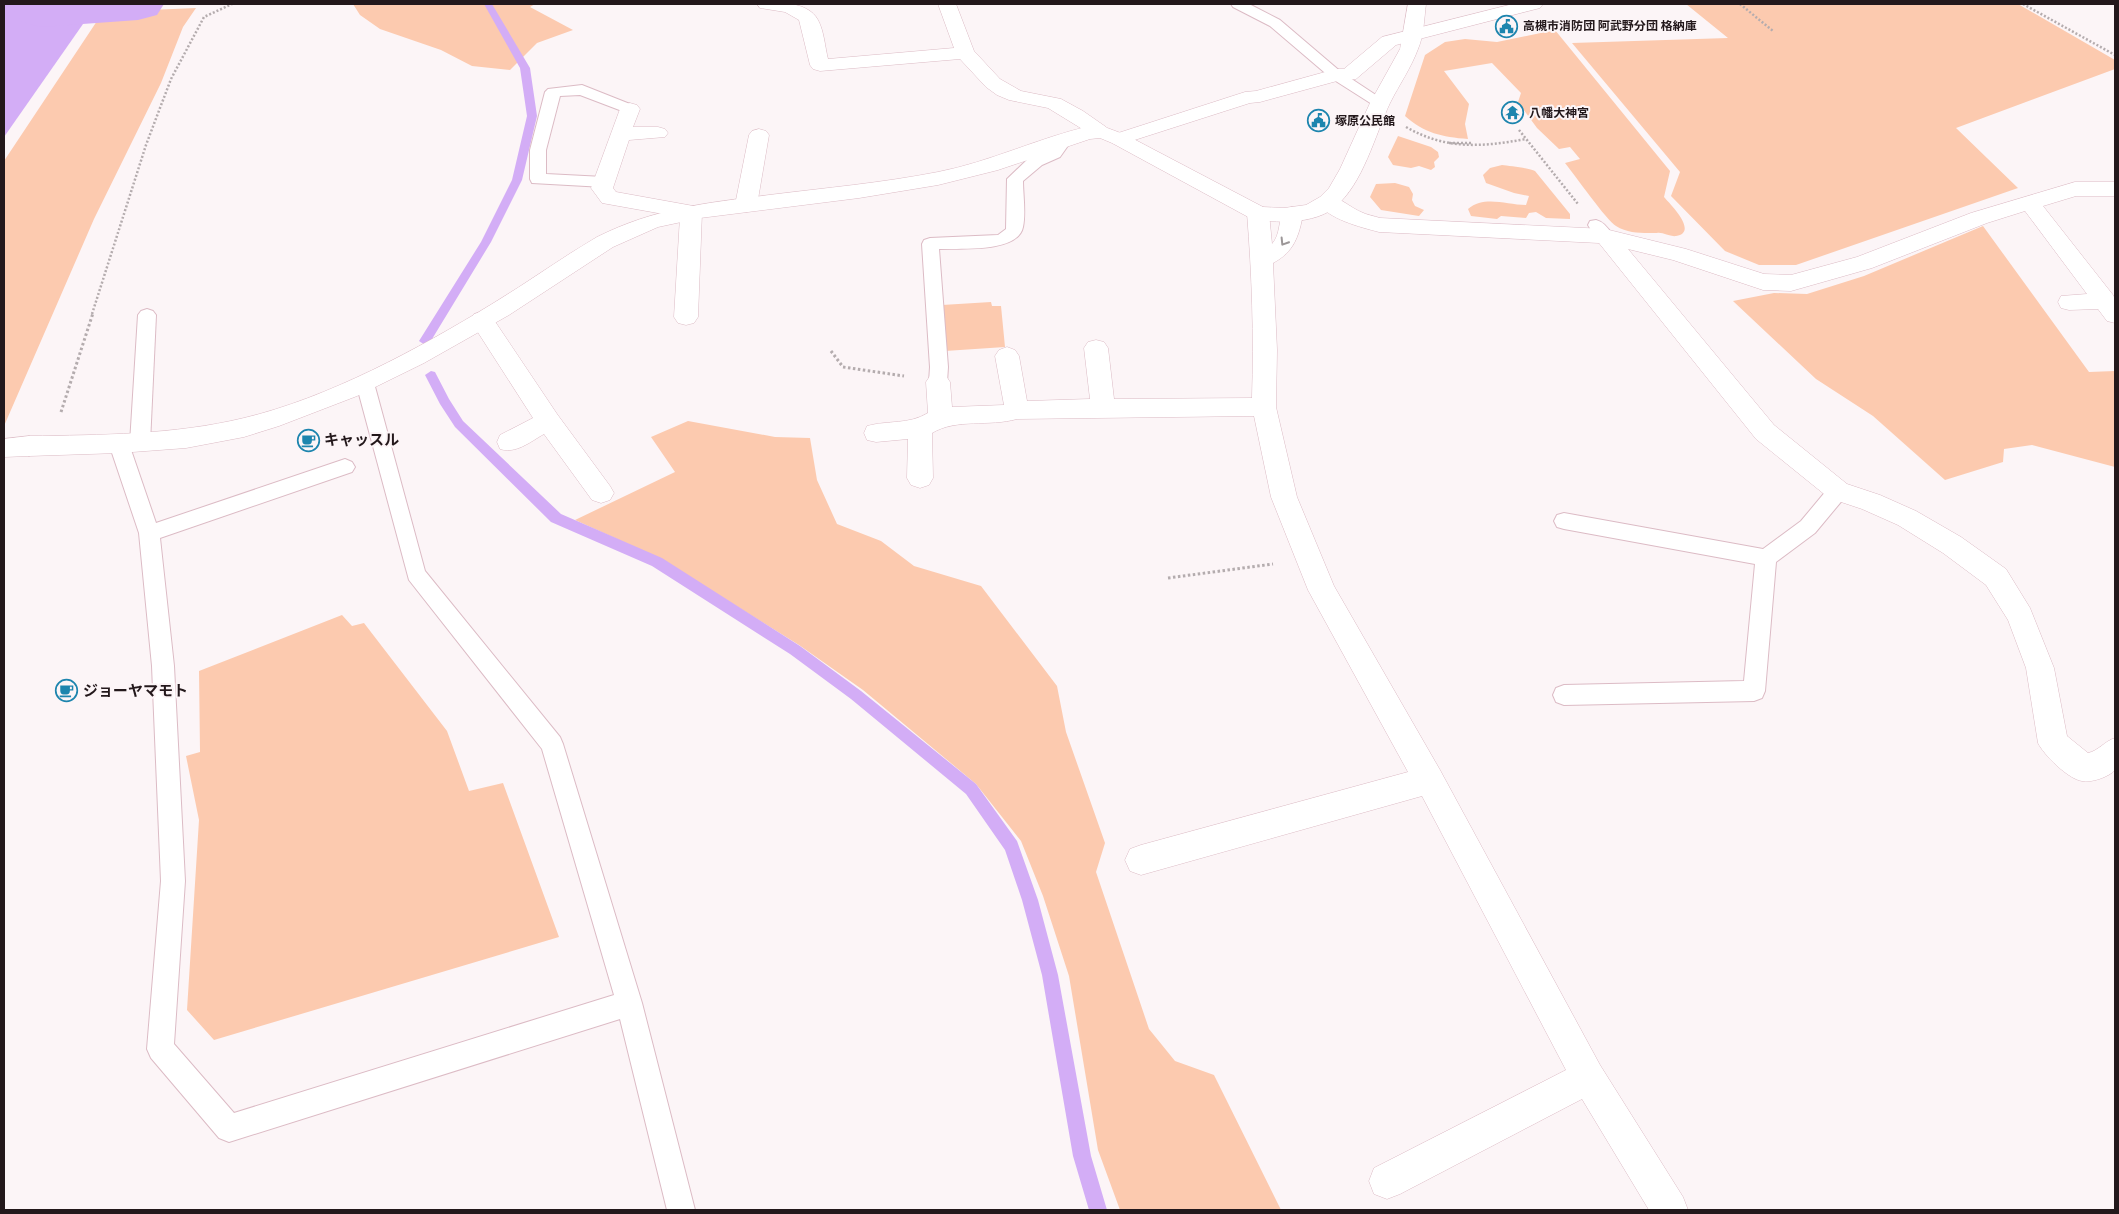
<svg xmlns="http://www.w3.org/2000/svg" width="2119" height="1214" font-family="'Fira Sans','Noto Sans JP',sans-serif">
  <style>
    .green { fill: #fccaaf }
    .water { fill: #d3adf6 }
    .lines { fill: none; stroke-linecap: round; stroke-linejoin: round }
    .stream { fill: #d3adf6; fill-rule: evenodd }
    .river { fill: #d3adf6; fill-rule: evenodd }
    .service-casing { stroke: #dcbbc5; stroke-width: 2 }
    .minor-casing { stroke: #dcbbc5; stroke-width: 1 }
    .tertiary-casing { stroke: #dcbbc5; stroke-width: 1 }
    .path-far1 { stroke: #b4acae; stroke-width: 2.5; stroke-dasharray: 2 2; stroke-linecap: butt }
    .path { stroke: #b4acae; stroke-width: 3; stroke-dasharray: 2.5 2.5; stroke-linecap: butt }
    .service { fill: #fff; fill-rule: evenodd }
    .minor { fill: #fff; fill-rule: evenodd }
    .tertiary { fill: #fff; fill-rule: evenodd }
    .oneway { stroke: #9c9798 }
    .labels { text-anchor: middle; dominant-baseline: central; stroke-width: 4; stroke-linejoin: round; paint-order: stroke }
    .far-poi-label { font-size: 12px; font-weight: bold; fill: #23181b; stroke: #fcf5f7; text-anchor: start }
    .poi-label { font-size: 15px; font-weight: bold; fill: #23181b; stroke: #fcf5f7; text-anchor: start }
  </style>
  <rect width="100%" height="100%" fill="#fcf5f7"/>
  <!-- green -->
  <g class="green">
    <polygon points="353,4 535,4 530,7 573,30 537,43 510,70 472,66 441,50 380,29 360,15"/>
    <polygon points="1686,4 2018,4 2115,60 2115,69 1956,128 2018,188 1796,265 1759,265 1725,251 1671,196 1680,172 1572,43 1728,38"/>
    <polygon points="196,8 183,27 161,83 94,219 4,426 4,161 103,12"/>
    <path d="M 1555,30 L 1670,171 L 1664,197 C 1670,204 1699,232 1676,236 C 1670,237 1663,232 1657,233 C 1643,233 1629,234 1616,226 C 1607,221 1574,174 1565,163 L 1580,159 L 1570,147 L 1559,149 L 1537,128 L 1518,102 L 1521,93 L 1492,63 L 1444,71 L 1469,104 L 1465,124 L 1468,139 C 1442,137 1424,133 1405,116 L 1425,55 L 1445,42 L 1465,39 L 1497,42 Z"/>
    <polygon points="1398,136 1431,147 1438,152 1439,157 1434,162 1435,167 1431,170 1419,166 1411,168 1393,165 1388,157"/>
    <path d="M 1502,165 C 1509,166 1530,168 1535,171 L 1570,214 L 1570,219 L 1546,218 L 1536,212 L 1529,213 L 1526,218 L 1501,216 L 1497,219 L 1471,216 L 1468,209 C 1485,195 1506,205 1526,205 L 1529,196 L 1514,193 L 1486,183 L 1483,175 L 1490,168 Z"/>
    <polygon points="1395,183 1409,187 1413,194 1412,200 1415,206 1424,210 1419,216 1381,210 1370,197 1376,184"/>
    <polygon points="1983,226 2089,372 2115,371 2115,467 2032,445 2004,449 2003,462 1945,480 1873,416 1816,379 1733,301 1774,293 1807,294 1864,276"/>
    <polygon points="991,302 992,306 1001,306 1005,347 945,351 942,305"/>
    <polygon points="688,421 775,437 810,438 817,480 837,524 881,541 914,566 981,586 1057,686 1066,732 1105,843 1096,872 1149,1029 1175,1061 1214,1075 1281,1210 1120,1210 1098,1150 1069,976 1043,896 1021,841 976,784 863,690 799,645 659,558 575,520 675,472 651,437"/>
    <polygon points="342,615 352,626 364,623 447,731 469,791 503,783 559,937 214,1040 187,1010 199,820 186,756 200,752 199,671"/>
  </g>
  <!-- water -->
  <polygon class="water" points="4,4 97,4 4,137"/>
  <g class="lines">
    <!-- stream -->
    <g class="stream">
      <polygon points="484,4 492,4 530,68 537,116 522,180 491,242 429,344 425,345 419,341 481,242 512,180 527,116 520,68"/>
      <polygon points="431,371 435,372 449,399 463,421 561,514 662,558 800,646 861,691 976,784 1017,841 1038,900 1058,975 1091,1156 1107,1210 1089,1210 1073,1156 1042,975 1022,900 1005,850 966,794 851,699 790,654 652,566 551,522 455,427 440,404 425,375"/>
    </g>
    <!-- river -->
    <polygon class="river" points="19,4 164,4 157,15 138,20 41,27 22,22 14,11"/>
    <defs>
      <g id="service">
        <polygon points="1231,4 1249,4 1280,20 1341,72 1388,103 1385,106 1375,106 1331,78 1270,26 1233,7"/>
        <polygon points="582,85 635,106 638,109 635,112 630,114 580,95 560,96 546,150 546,174 604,177 610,178 612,182 610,186 604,187 532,183 530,179 530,150 545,92 548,89"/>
        <path d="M 1064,135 L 1070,137 L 1072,140 L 1060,157 L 1042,165 L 1023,181 C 1023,195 1026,213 1023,227 C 1018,253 959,248 939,249 L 948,367 L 947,382 L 945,387 L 938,389 L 931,387 L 929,382 L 930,367 L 922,244 L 924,240 L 930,238 L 998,235 L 1006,229 L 1007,179 L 1030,157 L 1048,151 L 1058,137 Z"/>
        <path d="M 1596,220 C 1604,222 1609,229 1613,236 L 1611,240 C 1599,243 1594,235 1588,225 L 1590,221 Z"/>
        <polygon points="147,309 153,311 156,315 150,443 147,448 140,450 133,448 130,443 138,315 141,311"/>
        <polygon points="365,376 372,378 374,383 425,571 560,737 563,744 642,1003 695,1210 667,1210 620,1019 229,1142 219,1138 151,1058 147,1049 161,881 152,666 139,533 109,444 112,439 119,437 126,439 129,444 156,523 345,459 352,462 355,467 352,472 160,538 174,666 185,881 174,1044 234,1113 614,995 542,749 409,580 356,383 358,378"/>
        <polygon points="1838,483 1845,485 1848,491 1845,497 1815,533 1776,562 1765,691 1762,698 1754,701 1564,705 1556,702 1553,695 1556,688 1564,685 1744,681 1755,564 1564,529 1557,527 1554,521 1557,515 1564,513 1763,549 1801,521 1831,485"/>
      </g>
      <g id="minor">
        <path d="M 757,4 C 777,3 807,0 818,20 C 824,31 825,47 828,59 L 954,48 L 938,4 L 956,4 L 974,51 L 1000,79 L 1021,91 L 1061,99 L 1083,111 L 1106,127 L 1109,131 L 1106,135 L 1099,137 L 1092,135 L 1048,108 L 1009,100 L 997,95 L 986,87 L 960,59 L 820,71 L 813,69 L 810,65 L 799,20 L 785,12 L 760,8 Z"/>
        <polygon points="1513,4 1543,4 1540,8 1396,45 1356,79 1337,81 1260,102 1250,103 1119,145 1112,143 1109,139 1112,135 1245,92 1256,91 1336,69 1344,69 1382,37"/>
        <polygon points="630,103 637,105 640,109 633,127 658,127 665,129 668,133 665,137 629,140 613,188 616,192 699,207 702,212 698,317 694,323 686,325 678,323 674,317 680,217 602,203 591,188 620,109 623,105"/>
        <polygon points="759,129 766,131 769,135 757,205 754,210 746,212 738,210 735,205 749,135 752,131"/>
        <path d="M 2075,182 L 2115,182 L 2115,196 L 2076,196 L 2043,206 L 2113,295 L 2115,299 L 2115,323 L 2107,321 L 2098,309 L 2069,310 L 2061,308 L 2058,302 L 2061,296 L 2087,294 L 2025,211 L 1987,223 L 1872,268 L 1791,291 L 1763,290 L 1673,260 L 1628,249 L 1774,425 L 1847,484 L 1880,495 L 1916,511 L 1961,537 L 2006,569 L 2030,608 L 2054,668 L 2067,736 L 2088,753 C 2098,751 2105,741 2115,738 L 2115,770 C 2109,777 2091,783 2082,781 C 2068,779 2044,755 2038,743 L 2026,668 L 2008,620 L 1986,585 L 1943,553 L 1898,525 L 1862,509 L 1829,498 L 1756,439 L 1599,243 L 1379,232 C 1360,227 1328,219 1317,202 L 1320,197 C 1337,193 1347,206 1361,212 C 1367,215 1374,216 1380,218 L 1605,229 L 1686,249 L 1764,274 L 1791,275 L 1857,257 L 1971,213 Z"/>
        <path d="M 1258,206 L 1266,208 L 1269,213 L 1272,244 C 1281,234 1278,220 1284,209 L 1292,207 L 1300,209 L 1303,214 C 1299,236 1294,252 1273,263 L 1277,350 L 1276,407 L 1297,497 L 1334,586 L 1440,770 L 1600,1065 L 1683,1197 L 1688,1210 L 1649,1210 L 1582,1099 L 1400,1194 L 1387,1199 L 1374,1194 L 1369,1181 L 1374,1168 L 1566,1070 L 1422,796 L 1141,875 L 1130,871 L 1125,860 L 1130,849 L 1141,845 L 1408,772 L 1308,590 L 1271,497 L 1254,416 L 1017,419 C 989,427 957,418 932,433 L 933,478 L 929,485 L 920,488 L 911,485 L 907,478 L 908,439 L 876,442 L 867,440 L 864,433 L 867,426 C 889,420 908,425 928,413 L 926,382 L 930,376 L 938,373 L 946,376 L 950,382 L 952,407 L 1004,405 L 995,356 L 999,350 L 1007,347 L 1015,350 L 1019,356 L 1027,401 L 1090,399 L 1084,348 L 1088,342 L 1096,340 L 1104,342 L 1108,348 L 1114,399 L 1252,398 C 1254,336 1252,275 1247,213 L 1250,208 Z"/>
        <path d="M 482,312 L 490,314 L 557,414 L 610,486 L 614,493 L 610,500 L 601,503 L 592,500 L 544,434 C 530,442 516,454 500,449 L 497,442 L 500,435 L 533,418 L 470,320 L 474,314 Z"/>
        <polygon points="29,436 38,439 42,446 38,453 29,456 4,457 4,439"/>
      </g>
      <path id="tertiary" d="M 1408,4 L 1426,4 C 1424,19 1424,35 1418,49 C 1411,68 1399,85 1390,103 C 1375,135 1363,184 1335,207 C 1316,224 1274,224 1250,218 L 1112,143 L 1100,138 L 1090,139 L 998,170 L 938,185 L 859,198 L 700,218 L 658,227 L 613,247 L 509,315 L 424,363 L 357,396 L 279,426 L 244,437 L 186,448 L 119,453 L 29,456 L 20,453 L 16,446 L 20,439 L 29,436 C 101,435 174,435 244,418 C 328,398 418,349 492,304 C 527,283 561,258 597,237 C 655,208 706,203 769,195 C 825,188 882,183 938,172 C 990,162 1038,138 1090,126 L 1102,126 L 1126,135 L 1263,207 L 1284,208 L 1306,205 L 1320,197 L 1329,188 L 1340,169 L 1370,103 L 1400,49 Z"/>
    </defs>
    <!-- service casing -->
    <use href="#service" class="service-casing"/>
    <!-- minor casing -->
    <use href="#minor" class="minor-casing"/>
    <!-- tertiary casing -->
    <use href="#tertiary" class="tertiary-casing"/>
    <!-- path-far1 -->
    <g class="path-far1">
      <polyline points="1740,4 1773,31"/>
      <polyline points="2023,4 2115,55"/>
      <path d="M 1406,127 C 1446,150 1482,147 1526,139"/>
      <polyline points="1519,130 1578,204"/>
      <polyline points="1449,143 1473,143"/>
      <polyline points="92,314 146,145 171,79 204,17 232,4"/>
    </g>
    <!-- path -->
    <g class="path">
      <polyline points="831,351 843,367 904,376"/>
      <polyline points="61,412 93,313"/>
      <polyline points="1168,578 1273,564"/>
    </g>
    <!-- service -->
    <use href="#service" class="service"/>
    <!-- minor -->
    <use href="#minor" class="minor"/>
    <!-- tertiary -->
    <use href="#tertiary" class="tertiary"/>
  </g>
  <!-- one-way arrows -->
  <defs><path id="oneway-chevron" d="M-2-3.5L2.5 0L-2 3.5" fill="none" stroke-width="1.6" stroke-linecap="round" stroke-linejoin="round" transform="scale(1.25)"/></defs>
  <use class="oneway" href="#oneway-chevron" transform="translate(1284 242) rotate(122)"/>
  <!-- icons -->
  <defs>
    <symbol id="civic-ring" viewBox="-11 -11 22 22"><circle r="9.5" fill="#fcf5f7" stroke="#1d85ae" stroke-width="1.5"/><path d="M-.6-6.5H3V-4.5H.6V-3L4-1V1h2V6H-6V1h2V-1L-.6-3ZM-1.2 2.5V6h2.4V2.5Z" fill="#1d85ae"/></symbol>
    <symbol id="temple-ring" viewBox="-11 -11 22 22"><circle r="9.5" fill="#fcf5f7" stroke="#1d85ae" stroke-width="1.5"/><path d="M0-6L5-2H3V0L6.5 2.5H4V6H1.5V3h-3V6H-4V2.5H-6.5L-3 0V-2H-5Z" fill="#1d85ae"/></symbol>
    <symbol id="cafe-ring" viewBox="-11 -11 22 22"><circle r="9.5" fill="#fcf5f7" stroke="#1d85ae" stroke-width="1.5"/><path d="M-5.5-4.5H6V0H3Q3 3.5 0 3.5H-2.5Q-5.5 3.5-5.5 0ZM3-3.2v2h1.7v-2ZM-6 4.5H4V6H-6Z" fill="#1d85ae"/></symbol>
  </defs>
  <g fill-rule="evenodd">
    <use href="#civic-ring" x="1494" y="14" width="25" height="25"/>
    <use href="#temple-ring" x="1500" y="100" width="25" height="25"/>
    <use href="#civic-ring" x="1306" y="108" width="25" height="25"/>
    <use href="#cafe-ring" x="296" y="428" width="25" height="25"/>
    <use href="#cafe-ring" x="54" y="678" width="25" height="25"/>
  </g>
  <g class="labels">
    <!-- far-poi labels -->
    <g class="far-poi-label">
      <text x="1523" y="26">高槻市消防団 阿武野分団 格納庫</text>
      <text x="1529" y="113">八幡大神宮</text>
      <text x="1335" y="121">塚原公民館</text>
    </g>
    <!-- poi labels -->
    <g class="poi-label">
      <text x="324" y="440">キャッスル</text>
      <text x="83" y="691">ジョーヤマモト</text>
    </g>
  </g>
  <!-- border -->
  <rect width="2119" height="1214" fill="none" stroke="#23181b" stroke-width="10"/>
</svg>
